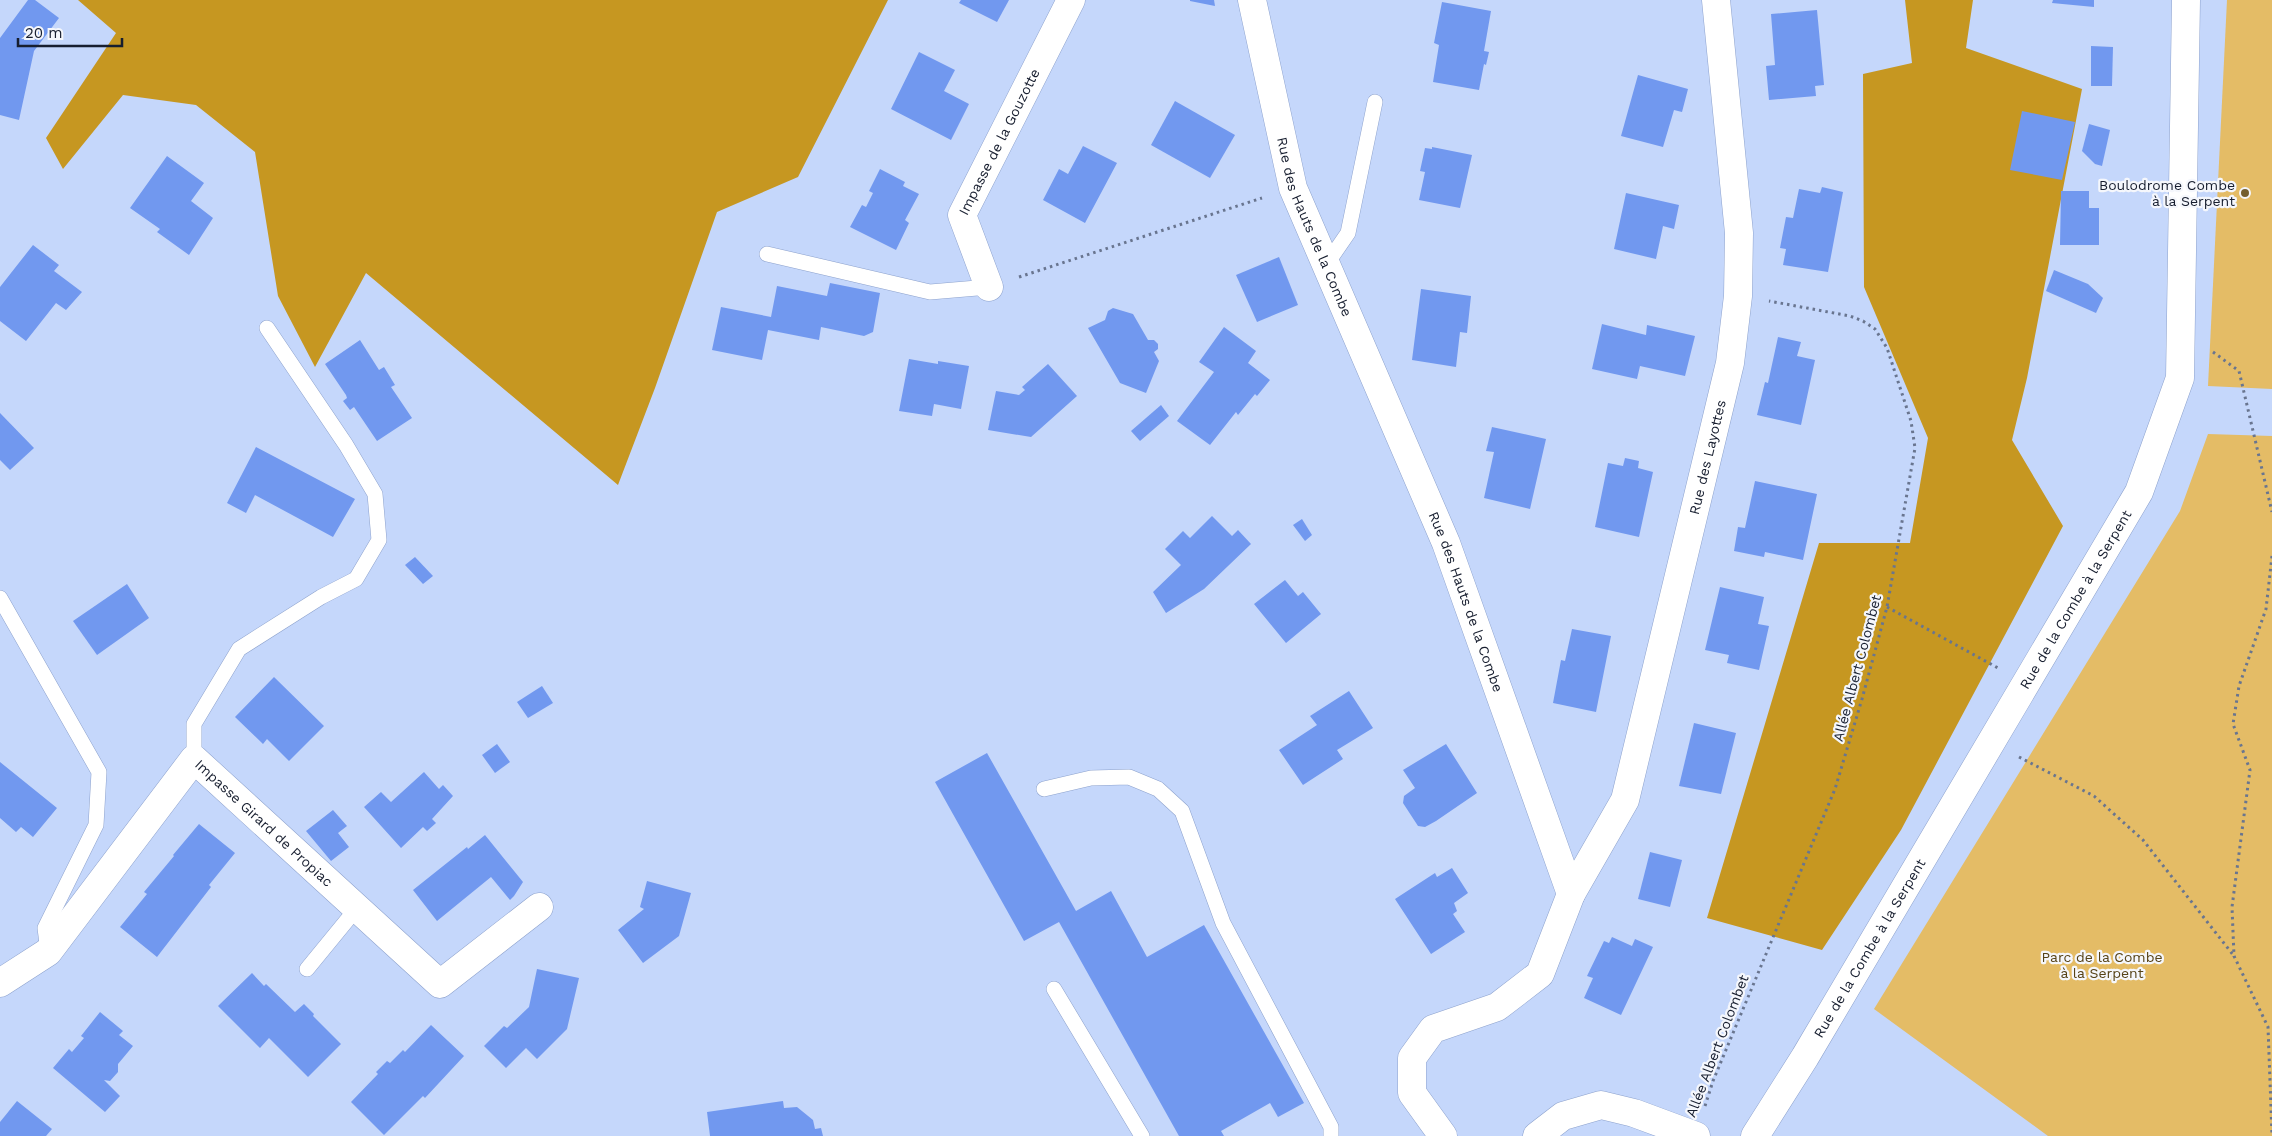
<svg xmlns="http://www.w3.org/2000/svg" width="2272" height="1136" font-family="'Work Sans',sans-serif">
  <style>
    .green { fill: #e4bc66 }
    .forest { fill: #c69721 }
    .building { fill: #7198ef }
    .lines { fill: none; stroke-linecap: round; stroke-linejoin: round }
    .service-casing { stroke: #8da2cd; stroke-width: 16 }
    .minor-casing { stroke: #8da2cd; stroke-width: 29 }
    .path { stroke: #69758f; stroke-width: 3; stroke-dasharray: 2.5 4; stroke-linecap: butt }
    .service { stroke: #fff; stroke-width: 15 }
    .minor { stroke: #fff; stroke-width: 28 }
    .poi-dot { fill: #755f2f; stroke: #f5f7fc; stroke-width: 2 }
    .labels { text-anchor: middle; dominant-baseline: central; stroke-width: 4.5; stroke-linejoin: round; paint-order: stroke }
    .street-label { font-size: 14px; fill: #171e2f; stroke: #f5f7fc }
    .poi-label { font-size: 14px; fill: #171e2f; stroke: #f5f7fc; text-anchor: end }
    .park-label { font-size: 14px; fill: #574317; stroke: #f5f7fc }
  </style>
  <rect width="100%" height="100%" fill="#c5d7fb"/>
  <!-- green -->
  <g class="green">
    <polygon points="2227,0 2272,0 2272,389 2208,386"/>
    <polygon points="2208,434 2272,436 2272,1136 2048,1136 1874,1009 2180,511"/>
  </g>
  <!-- forest -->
  <g class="forest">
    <polygon points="78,0 888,0 798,177 717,212 655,388 618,485 366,273 315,367 278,296 255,152 196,105 123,95 63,169 46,138 116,33"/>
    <polygon points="1905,0 1973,0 1966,48 2082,89 2027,378 2012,440 2063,526 1901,830 1822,950 1707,918 1819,543 1910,543 1928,438 1864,287 1863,74 1912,63"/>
  </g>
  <!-- building -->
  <g class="building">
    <polygon points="28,0 35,0 59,18 34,51 19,120 0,115 0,38"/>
    <polygon points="961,0 1009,0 997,22 959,3"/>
    <polygon points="1190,0 1214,0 1215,6 1190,1"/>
    <polygon points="2053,0 2094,0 2094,7 2052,3"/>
    <polygon points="1442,2 1491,11 1484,51 1489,52 1486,65 1484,64 1479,90 1433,82 1439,45 1434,43"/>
    <polygon points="1817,10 1824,85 1815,86 1816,96 1769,100 1766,66 1775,65 1771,14"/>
    <polygon points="2091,46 2113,47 2112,86 2091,86"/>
    <polygon points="919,52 955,70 944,91 969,104 951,140 891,109"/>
    <polygon points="1638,75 1688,89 1682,112 1674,110 1663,147 1621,136"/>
    <polygon points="1175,101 1235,135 1210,178 1151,145"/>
    <polygon points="2022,111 2075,122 2062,180 2010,170"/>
    <polygon points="2089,124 2110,130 2102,166 2095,164 2082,151"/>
    <polygon points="1083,146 1117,163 1085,223 1043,200 1059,169 1068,174"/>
    <polygon points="1432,147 1472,155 1460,208 1419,200 1425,172 1420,171 1425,148 1432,149"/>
    <polygon points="167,156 204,183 191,201 213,218 189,255 157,232 160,229 130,208"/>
    <polygon points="880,169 905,182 903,186 919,194 905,220 909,223 896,250 850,227 862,205 866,207 873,193 869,191"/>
    <polygon points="1822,187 1843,192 1828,272 1783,265 1786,249 1780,248 1786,217 1793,218 1799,189 1820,193"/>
    <polygon points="2061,191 2089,191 2089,208 2099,208 2099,245 2060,245"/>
    <polygon points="1626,193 1679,205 1674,229 1663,226 1656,259 1614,249"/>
    <polygon points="33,245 59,265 54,271 82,292 66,310 56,303 26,341 0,321 0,287"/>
    <polygon points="1279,257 1298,305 1257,322 1236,275"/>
    <polygon points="2054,270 2088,284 2103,298 2096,313 2046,291"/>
    <polygon points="830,283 880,293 873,332 864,336 821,327 819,340 768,330 762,360 712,350 721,307 771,317 777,286 827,296"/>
    <polygon points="1421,289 1471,296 1467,333 1460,332 1456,367 1412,360"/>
    <polygon points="1113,308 1133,314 1148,340 1154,340 1158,344 1158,349 1154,352 1159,361 1146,393 1120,383 1088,328 1105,320 1108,311"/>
    <polygon points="1602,324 1646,335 1647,325 1695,336 1685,376 1640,366 1637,379 1592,369"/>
    <polygon points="1224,327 1256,351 1248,363 1270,380 1257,396 1255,394 1238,415 1236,412 1210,445 1177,421 1214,372 1199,362"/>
    <polygon points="1778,337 1801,342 1797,356 1815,360 1801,425 1757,415 1765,382 1768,383"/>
    <polygon points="360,340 379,370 384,367 395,385 391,387 412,418 377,441 354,407 350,410 343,401 347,398 346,395 325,364"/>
    <polygon points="909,359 938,364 938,361 969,366 961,409 934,404 932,416 899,411"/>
    <polygon points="1048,364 1077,396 1031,437 988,430 996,391 1019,395 1025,390 1022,387"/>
    <polygon points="1161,405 1169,416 1140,441 1131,431"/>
    <polygon points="0,413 34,448 10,470 0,460"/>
    <polygon points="1492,427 1546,439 1530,509 1484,498 1494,452 1486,451"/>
    <polygon points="256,447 355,499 333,537 255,495 246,513 227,503"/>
    <polygon points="1625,458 1639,461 1638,468 1653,472 1639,537 1595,527 1608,463 1623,466"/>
    <polygon points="1755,481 1817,494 1803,560 1765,552 1764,557 1734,551 1738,527 1745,528"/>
    <polygon points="1212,516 1232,536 1238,530 1251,544 1204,589 1166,613 1153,592 1181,565 1165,549 1183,531 1190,538"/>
    <polygon points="1302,519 1312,535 1305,541 1293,525"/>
    <polygon points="415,557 433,576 423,584 405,565"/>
    <polygon points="1285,580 1298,596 1303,592 1321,614 1286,643 1254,604"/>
    <polygon points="127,584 149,618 97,655 73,621"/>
    <polygon points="1720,587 1764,597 1758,624 1769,626 1759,670 1727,663 1729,655 1705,650"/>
    <polygon points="1572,629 1611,636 1596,712 1553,703 1561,660 1565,661"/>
    <polygon points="274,677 324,726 289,761 267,739 263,744 235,717"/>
    <polygon points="542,686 553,703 528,718 517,702"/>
    <polygon points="1349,691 1373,728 1337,750 1343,759 1303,785 1279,750 1317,725 1310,716"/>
    <polygon points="1694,723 1736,733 1721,794 1679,786"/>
    <polygon points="497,744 510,762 495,773 482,755"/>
    <polygon points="1446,744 1477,793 1436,821 1425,827 1418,826 1403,803 1404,796 1415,788 1403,770"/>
    <polygon points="987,753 1076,911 1111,891 1147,957 1204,925 1304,1103 1278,1117 1270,1103 1221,1131 1224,1136 1179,1136 1059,922 1024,941 935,782"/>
    <polygon points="0,762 57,808 33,837 21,827 16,832 0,818"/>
    <polygon points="424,772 439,789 443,785 453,796 432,819 436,823 427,831 423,827 401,848 364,807 381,792 391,802"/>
    <polygon points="333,810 347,826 338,833 349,847 331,861 306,831"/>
    <polygon points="199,824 235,853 209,885 211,887 157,957 120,927 147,894 144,892 174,856 173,855"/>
    <polygon points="485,835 523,882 514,896 510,900 491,877 437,921 413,890 467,847 468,849"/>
    <polygon points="1650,852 1682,860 1670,907 1638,899"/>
    <polygon points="1452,868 1468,893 1454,903 1457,911 1453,914 1465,932 1431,954 1395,899 1435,873 1437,877"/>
    <polygon points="647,881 691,893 679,936 643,963 618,930 644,909 640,907"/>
    <polygon points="1612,937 1632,946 1635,939 1653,947 1621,1015 1584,998 1593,978 1587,976 1604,941 1609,943"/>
    <polygon points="537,969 579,978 567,1029 537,1059 526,1048 506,1068 484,1046 504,1026 507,1028 529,1007"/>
    <polygon points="252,973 264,986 266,984 295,1012 304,1004 314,1014 313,1016 341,1044 308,1077 269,1038 260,1048 218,1006"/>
    <polygon points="100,1012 123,1031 119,1035 133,1046 118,1064 118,1072 110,1081 104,1080 120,1096 105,1112 53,1068 69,1049 72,1052 84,1038 81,1036"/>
    <polygon points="431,1025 464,1056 425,1098 423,1096 384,1135 351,1102 378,1074 376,1072 387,1061 390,1063 403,1050 405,1052"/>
    <polygon points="17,1101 52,1129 46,1136 0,1136 0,1122"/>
    <polygon points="783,1101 784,1108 797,1107 813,1120 815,1129 821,1128 823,1136 710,1136 707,1112"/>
  </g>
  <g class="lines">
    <defs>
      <g id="service">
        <polyline points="767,254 930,292 989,287"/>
        <polyline points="1326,265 1348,233 1375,102"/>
        <polyline points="0,598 99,772 96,825 45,928 48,951"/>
        <polyline points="194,759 194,724 239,649 321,597 356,579 379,540 375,494 346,445 267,328"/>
        <polyline points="1044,789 1091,778 1129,777 1158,789 1182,811 1223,923 1331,1127 1331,1136"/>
        <polyline points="307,969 357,908"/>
        <polyline points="1054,989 1142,1136"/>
      </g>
      <g id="minor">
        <path id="s1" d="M 1252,0 L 1293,188 L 1446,543 L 1571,894 L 1540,974 L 1497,1007 L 1433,1029 L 1412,1058 L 1412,1093 L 1443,1136"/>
        <path id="s2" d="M 989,287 L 962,215 L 1071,0"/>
        <path id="s3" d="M 1571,894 L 1625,800 L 1730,363 L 1738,296 L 1739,233 L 1716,0"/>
        <path id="s4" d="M 0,983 L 48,952 L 194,759 L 440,984 L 539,907"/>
        <polyline points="1537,1136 1563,1116 1601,1105 1634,1113 1696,1136"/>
        <path id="s5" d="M 1755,1136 L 1805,1057 L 2139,492 L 2180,378 L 2186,0"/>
      </g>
    </defs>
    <!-- service casing -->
    <use href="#service" class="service-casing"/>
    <!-- minor casing -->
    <use href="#minor" class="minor-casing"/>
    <!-- path -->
    <g class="path">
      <polyline points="1019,277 1262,198"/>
      <polyline points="2213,352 2239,371 2272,512"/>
      <polyline points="2272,556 2266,609 2239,686 2233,724 2250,770 2232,907 2234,956 2268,1027 2272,1135"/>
      <polyline points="1887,607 1998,668"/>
      <polyline points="2019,757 2094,796 2143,840 2234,956"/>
      <polyline points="1705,1106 1713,1081 1835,789 1862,699 1887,607 1915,448 1911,421 1887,348 1875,329 1863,321 1850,316 1769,301"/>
    </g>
    <!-- service -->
    <use href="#service" class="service"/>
    <!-- minor -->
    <use href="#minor" class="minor"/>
  </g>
  <!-- markers -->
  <circle class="poi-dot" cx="2245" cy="193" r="5"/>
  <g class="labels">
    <!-- street labels -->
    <g class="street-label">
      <text stroke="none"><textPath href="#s2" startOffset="159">Impasse de la Gouzotte</textPath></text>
      <text stroke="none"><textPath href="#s1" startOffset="236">Rue des Hauts de la Combe</textPath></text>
      <text stroke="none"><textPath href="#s3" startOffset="461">Rue des Layottes</textPath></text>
      <text stroke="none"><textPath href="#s5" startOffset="625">Rue de la Combe à la Serpent</textPath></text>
      <text stroke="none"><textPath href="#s1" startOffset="641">Rue des Hauts de la Combe</textPath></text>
      <text transform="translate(1857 668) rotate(-75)">Allée Albert Colombet</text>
      <text stroke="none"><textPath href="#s4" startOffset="394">Impasse Girard de Propiac</textPath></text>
      <text stroke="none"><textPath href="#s5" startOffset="220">Rue de la Combe à la Serpent</textPath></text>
      <text transform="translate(1717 1046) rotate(-69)">Allée Albert Colombet</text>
    </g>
    <!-- poi labels -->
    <g class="poi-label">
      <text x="2235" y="185">Boulodrome Combe<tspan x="2235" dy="16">à la Serpent</tspan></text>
    </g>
    <!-- park labels -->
    <g class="park-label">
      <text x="2102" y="957">Parc de la Combe<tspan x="2102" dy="16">à la Serpent</tspan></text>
    </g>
  </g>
  <!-- scale -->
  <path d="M18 38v8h104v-8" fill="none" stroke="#171e2f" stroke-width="2.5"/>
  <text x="25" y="38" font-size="15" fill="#171e2f" stroke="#f5f7fc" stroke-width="4" paint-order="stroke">20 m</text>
</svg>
